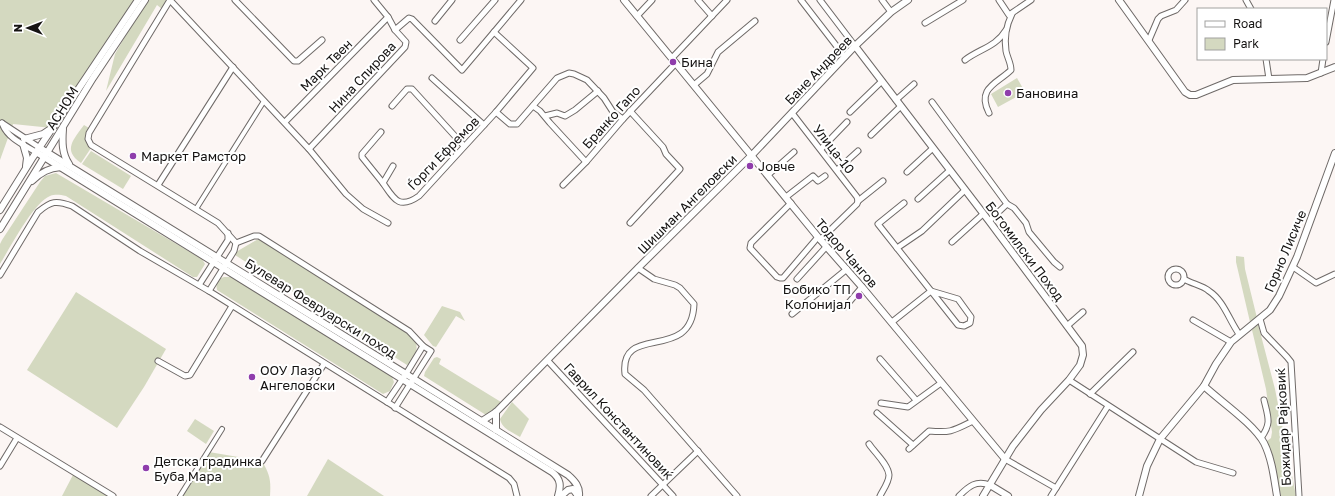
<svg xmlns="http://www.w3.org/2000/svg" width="1335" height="496" font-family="'Golos Text',sans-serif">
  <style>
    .green { fill: #d4d9c0 }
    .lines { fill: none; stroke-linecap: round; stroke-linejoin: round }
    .pedestrian-casing { stroke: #6f6a68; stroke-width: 6 }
    .minor-casing { stroke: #6f6a68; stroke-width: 7 }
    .tertiary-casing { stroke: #6f6a68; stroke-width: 8 }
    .pedestrian { stroke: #fff; stroke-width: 4 }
    .minor { stroke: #fff; stroke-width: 5 }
    .tertiary { stroke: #fff; stroke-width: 6 }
    .poi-dot { fill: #8f3dac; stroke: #fff; stroke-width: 1.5 }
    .labels { text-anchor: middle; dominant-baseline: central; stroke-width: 4; stroke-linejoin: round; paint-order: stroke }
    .poi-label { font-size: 13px; fill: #151312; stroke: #fff; text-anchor: start }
    .street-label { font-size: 13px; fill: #151312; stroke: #fff }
  </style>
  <rect width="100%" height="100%" fill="#fcf6f4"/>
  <!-- green -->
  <g class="green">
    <polygon points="0,0 137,0 52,128 13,124 0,160"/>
    <polygon points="146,0 166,0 162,9 157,5 106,91 115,54"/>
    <polygon points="1017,78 1025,92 998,107 991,94"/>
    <path d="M 84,125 L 89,128 C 85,136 87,141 91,148 L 81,163 C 62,150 74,139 84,125 Z"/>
    <polygon points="91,151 131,176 123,189 82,164"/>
    <path d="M 56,173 L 202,259 L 205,264 L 197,277 L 193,277 L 66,196 C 60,195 56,194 50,196 C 33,203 10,248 0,264 L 0,244 L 2,240 L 40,182 L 45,176 Z"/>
    <path d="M 260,238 L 406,329 C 410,333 415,337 416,342 C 418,350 415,362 407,365 L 235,255 L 236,252 Z"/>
    <polygon points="1236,256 1244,257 1245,269 1257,318 1250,322 1236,262"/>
    <polygon points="224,277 233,277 392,377 394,382 390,391 383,394 217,290 216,283 219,279"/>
    <polygon points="76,292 166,349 144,387 117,428 27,370"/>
    <polygon points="442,306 460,312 465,321 456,316 436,347 433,346 424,335"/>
    <polygon points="1258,324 1275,389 1296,496 1281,496 1270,449 1267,441 1271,438 1272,432 1266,389 1252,330"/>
    <polygon points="437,357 441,359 439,364 501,402 491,413 486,415 424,376 425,372 434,358"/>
    <path d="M 512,402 L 529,419 L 520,437 C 512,432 502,429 500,419 Z"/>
    <polygon points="195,419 214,431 206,444 187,431"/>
    <path d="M 209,452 L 262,461 C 270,475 271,480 270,496 L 180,496 Z"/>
    <polygon points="328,459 384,496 307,496"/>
    <polygon points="74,473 108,496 62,496"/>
  </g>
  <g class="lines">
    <defs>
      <g id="pedestrian">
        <polyline points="196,209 264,101"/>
        <polyline points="180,496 222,429"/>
      </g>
      <g id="minor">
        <polyline points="170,0 89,133 88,139 91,145 218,223 236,243 254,236 259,236 409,331 423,346 431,351 395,408"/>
        <polyline points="170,0 309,149 346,194 363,209 388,223"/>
        <polyline points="235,0 294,61 298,61 322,40"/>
        <polyline points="698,0 712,16"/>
        <polyline points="801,0 845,57"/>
        <polyline points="820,0 855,46"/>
        <polyline points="882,0 891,12"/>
        <polyline points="999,0 1009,15 1031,0"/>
        <polyline points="1246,0 1251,9"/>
        <polyline points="637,16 652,0"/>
        <polyline points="435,21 452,0"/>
        <polyline points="925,23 963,0"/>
        <polyline points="395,30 409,18 412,19 462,70 521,0"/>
        <polyline points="460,40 495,0"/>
        <polyline points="1149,40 1158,19 1161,16 1176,10 1185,0"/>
        <polyline points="1326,42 1334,0"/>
        <polyline points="672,58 727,0"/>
        <polyline points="1266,59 1269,79"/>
        <path d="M 965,60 C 979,49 996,47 1006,30"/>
        <polyline points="1321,73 1323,59"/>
        <polyline points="432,78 484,125"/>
        <polyline points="694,85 707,74 718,52 755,21"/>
        <polyline points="896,100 914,84"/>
        <polyline points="932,102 1007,204 1014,208 1026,223 1029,232 1054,262 1060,267"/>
        <polyline points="392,106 407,89 412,89 464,146"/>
        <polyline points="533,106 540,111 550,123 586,162"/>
        <polyline points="630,111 663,147 666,154 680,169 630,223"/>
        <polyline points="496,112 510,124 517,124 557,78 569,73 574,74 587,80 604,98 613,112 623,119"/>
        <polyline points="850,112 882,81"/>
        <polyline points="792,113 857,197 858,201"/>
        <path d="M 989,113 C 976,88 998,83 1011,70 C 1011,63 1007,57 1006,51 C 1004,38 1006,26 1012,14"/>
        <polyline points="545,116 557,113 565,116 575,110 598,91"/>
        <polyline points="285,122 388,17 374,0"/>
        <path d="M 2,123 C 7,138 24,145 36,152"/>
        <polyline points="2,123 40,148"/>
        <polyline points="381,132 362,154 362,157 383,183"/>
        <polyline points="871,135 901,106"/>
        <polyline points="309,149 405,47 406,42 395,30 388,17"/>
        <polyline points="821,149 847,122"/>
        <path d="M 393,166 L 383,183 C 394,199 399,210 419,196 L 496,112 L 533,68 L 494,32"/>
        <polyline points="837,170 858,151"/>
        <polyline points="907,172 933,148"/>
        <polyline points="768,175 794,152"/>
        <polyline points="158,185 233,67"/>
        <polyline points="563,185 586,162 623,119 676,63"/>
        <polyline points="786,197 813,176 818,181 825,176"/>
        <polyline points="918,199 950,170"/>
        <polyline points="791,203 751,243 750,248 777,277 780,278 783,278 818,237"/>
        <polyline points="904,203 878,224 958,325 964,326 970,323 971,317 958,299 931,291"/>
        <polyline points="989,221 1007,204"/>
        <polyline points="820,240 857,204 858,201 883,181"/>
        <polyline points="952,242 983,214"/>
        <polyline points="897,248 922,231 965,190"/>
        <polyline points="1293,267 1316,283 1335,274"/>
        <path d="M 638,268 L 654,279 L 675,285 L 680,288 L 694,304 C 692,364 619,322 625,374 L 644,390 L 737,496"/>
        <circle cx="1176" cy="277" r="8"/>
        <path d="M 0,275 L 38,212 C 51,201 56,200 72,206 L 140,251 L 209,291 L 509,478 L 514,484 L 517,496"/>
        <polyline points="797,279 826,247"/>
        <path d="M 1184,279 C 1192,284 1202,285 1209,291 C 1224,301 1229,320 1239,334"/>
        <polyline points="199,285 228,240 228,233"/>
        <polyline points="209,291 234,251 236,243"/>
        <polyline points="845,307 862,287"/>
        <polyline points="792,314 847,269"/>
        <polyline points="1260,319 1264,333 1287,357 1291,362 1299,496"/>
        <polyline points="1193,320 1231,342"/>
        <polyline points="892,322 931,291"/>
        <polyline points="1067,326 1083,312"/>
        <polyline points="880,359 916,400"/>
        <polyline points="158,361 185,376 190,375 232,306"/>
        <polyline points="548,361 673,496"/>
        <polyline points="1069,380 1196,462 1233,473"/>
        <polyline points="1090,394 1133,352"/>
        <polyline points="387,402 406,374 423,346"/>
        <polyline points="881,403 908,407 941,383"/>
        <polyline points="877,413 913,445"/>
        <polyline points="0,427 113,496"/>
        <path d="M 1261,438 C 1272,423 1268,417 1264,400"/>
        <path d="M 869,444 C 875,453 888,464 889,475 C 889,482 883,490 880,496"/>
        <path d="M 909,449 L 929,431 C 951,433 953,431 973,421"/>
        <polyline points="1005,459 1056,488"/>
        <polyline points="262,461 324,364"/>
        <polyline points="0,466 17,438"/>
        <polyline points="651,496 698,451"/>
        <path d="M 959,496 C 969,486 976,480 990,485"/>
        <polyline points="1051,496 1108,406"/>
      </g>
      <g id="tertiary">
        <polyline points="624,0 818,237 862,287 1005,459"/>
        <polyline points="1119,0 1185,92 1190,95 1196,95 1233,80 1307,78 1335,67"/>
        <polyline points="855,46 989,221 1082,346 1083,355 1080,365 1069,380 1041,410 1013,446 983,496"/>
        <path d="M 63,129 C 62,142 62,154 69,164"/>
        <polyline points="24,139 43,134 52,128"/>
        <polyline points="23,144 27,158 26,166"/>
        <path d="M 40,148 L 406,374 L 568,475 C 575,481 580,487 579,496"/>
        <path d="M 36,152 L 552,472 C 561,479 561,486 558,496"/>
        <path d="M 32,181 C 41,172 49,168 61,167"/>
        <polyline points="0,210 33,157 138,0"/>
        <polyline points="0,229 93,78 145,0"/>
        <path d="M 1204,386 C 1220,401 1254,424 1264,443 C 1272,459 1274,478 1277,496"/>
        <polyline points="482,421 496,412 638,268 752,155 855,46 891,12 908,0"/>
        <polyline points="496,430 496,412"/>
        <polyline points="990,485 1008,496"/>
        <polyline points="561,496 568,490 573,489 578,496"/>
        <polyline points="1139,496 1147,466 1160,439 1204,386 1216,364 1231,342 1270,310 1279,296 1297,257 1335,153"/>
      </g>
    </defs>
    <!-- pedestrian casing -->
    <use href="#pedestrian" class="pedestrian-casing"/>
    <!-- minor casing -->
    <use href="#minor" class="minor-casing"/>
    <!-- tertiary casing -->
    <use href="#tertiary" class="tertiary-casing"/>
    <!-- pedestrian -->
    <use href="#pedestrian" class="pedestrian"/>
    <!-- minor -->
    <use href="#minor" class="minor"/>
    <!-- tertiary -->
    <use href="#tertiary" class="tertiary"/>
  </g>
  <!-- markers -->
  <g class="poi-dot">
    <circle cx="673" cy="62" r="4"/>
    <circle cx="1008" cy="93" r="4"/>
    <circle cx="133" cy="156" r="4"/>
    <circle cx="750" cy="166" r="4"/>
    <circle cx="859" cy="296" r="4"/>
    <circle cx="252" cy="377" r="4"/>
    <circle cx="146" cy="468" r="4"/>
  </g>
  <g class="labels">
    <!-- poi labels -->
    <g class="poi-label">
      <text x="681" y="62">Бина</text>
      <text x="1016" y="93">Бановина</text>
      <text x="141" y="156">Маркет Рамстор</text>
      <text x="758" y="166">Јовче</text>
      <text x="851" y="289" text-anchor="end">Бобико ТП<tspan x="851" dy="15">Колонијал</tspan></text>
      <text x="260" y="370">ООУ Лазо<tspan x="260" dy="15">Ангеловски</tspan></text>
      <text x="154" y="461">Детска градинка<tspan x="154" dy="15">Буба Мара</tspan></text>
    </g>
    <!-- street labels -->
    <g class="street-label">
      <text transform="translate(326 65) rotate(-45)">Марк Твен</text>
      <text transform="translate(818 70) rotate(-46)">Бане Андреев</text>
      <text transform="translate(362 77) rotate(-47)">Нина Спирова</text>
      <text transform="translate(62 108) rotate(-58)">АСНОМ</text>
      <text transform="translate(611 117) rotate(-48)">Бранко Гапо</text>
      <text transform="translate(834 149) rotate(52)">Улица-10</text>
      <text transform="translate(443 153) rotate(-46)">Ѓорги Ефремов</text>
      <text transform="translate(687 204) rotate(-45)">Шишман Ангеловски</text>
      <text transform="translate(1025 251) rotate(53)">Богомилски Поход</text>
      <text transform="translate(1285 251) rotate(-67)">Горно Лисиче</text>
      <text transform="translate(847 253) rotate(49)">Тодор Чангов</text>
      <text transform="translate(321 308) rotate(32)">Булевар Февруарски поход</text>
      <text transform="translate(619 421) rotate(47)">Гаврил Константиновиќ</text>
      <text transform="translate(1283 427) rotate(-93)">Божидар Рајковиќ</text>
    </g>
  </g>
  <!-- legend -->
  <rect x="1197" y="8" width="130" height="52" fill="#ffffff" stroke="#a1a1a0"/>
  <rect x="1205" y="21" width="20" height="6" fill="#ffffff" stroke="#a1a1a0"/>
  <text x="1233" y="28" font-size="12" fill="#151312">Road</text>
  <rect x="1205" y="38" width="20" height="12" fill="#d4d9c0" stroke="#a1a1a0"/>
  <text x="1233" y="48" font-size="12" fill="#151312">Park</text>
  <!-- north arrow -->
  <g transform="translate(28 28) rotate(270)" stroke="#ffffff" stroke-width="3" paint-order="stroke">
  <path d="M0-3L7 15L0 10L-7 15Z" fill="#151312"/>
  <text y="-6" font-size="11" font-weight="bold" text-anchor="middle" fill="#151312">N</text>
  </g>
</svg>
